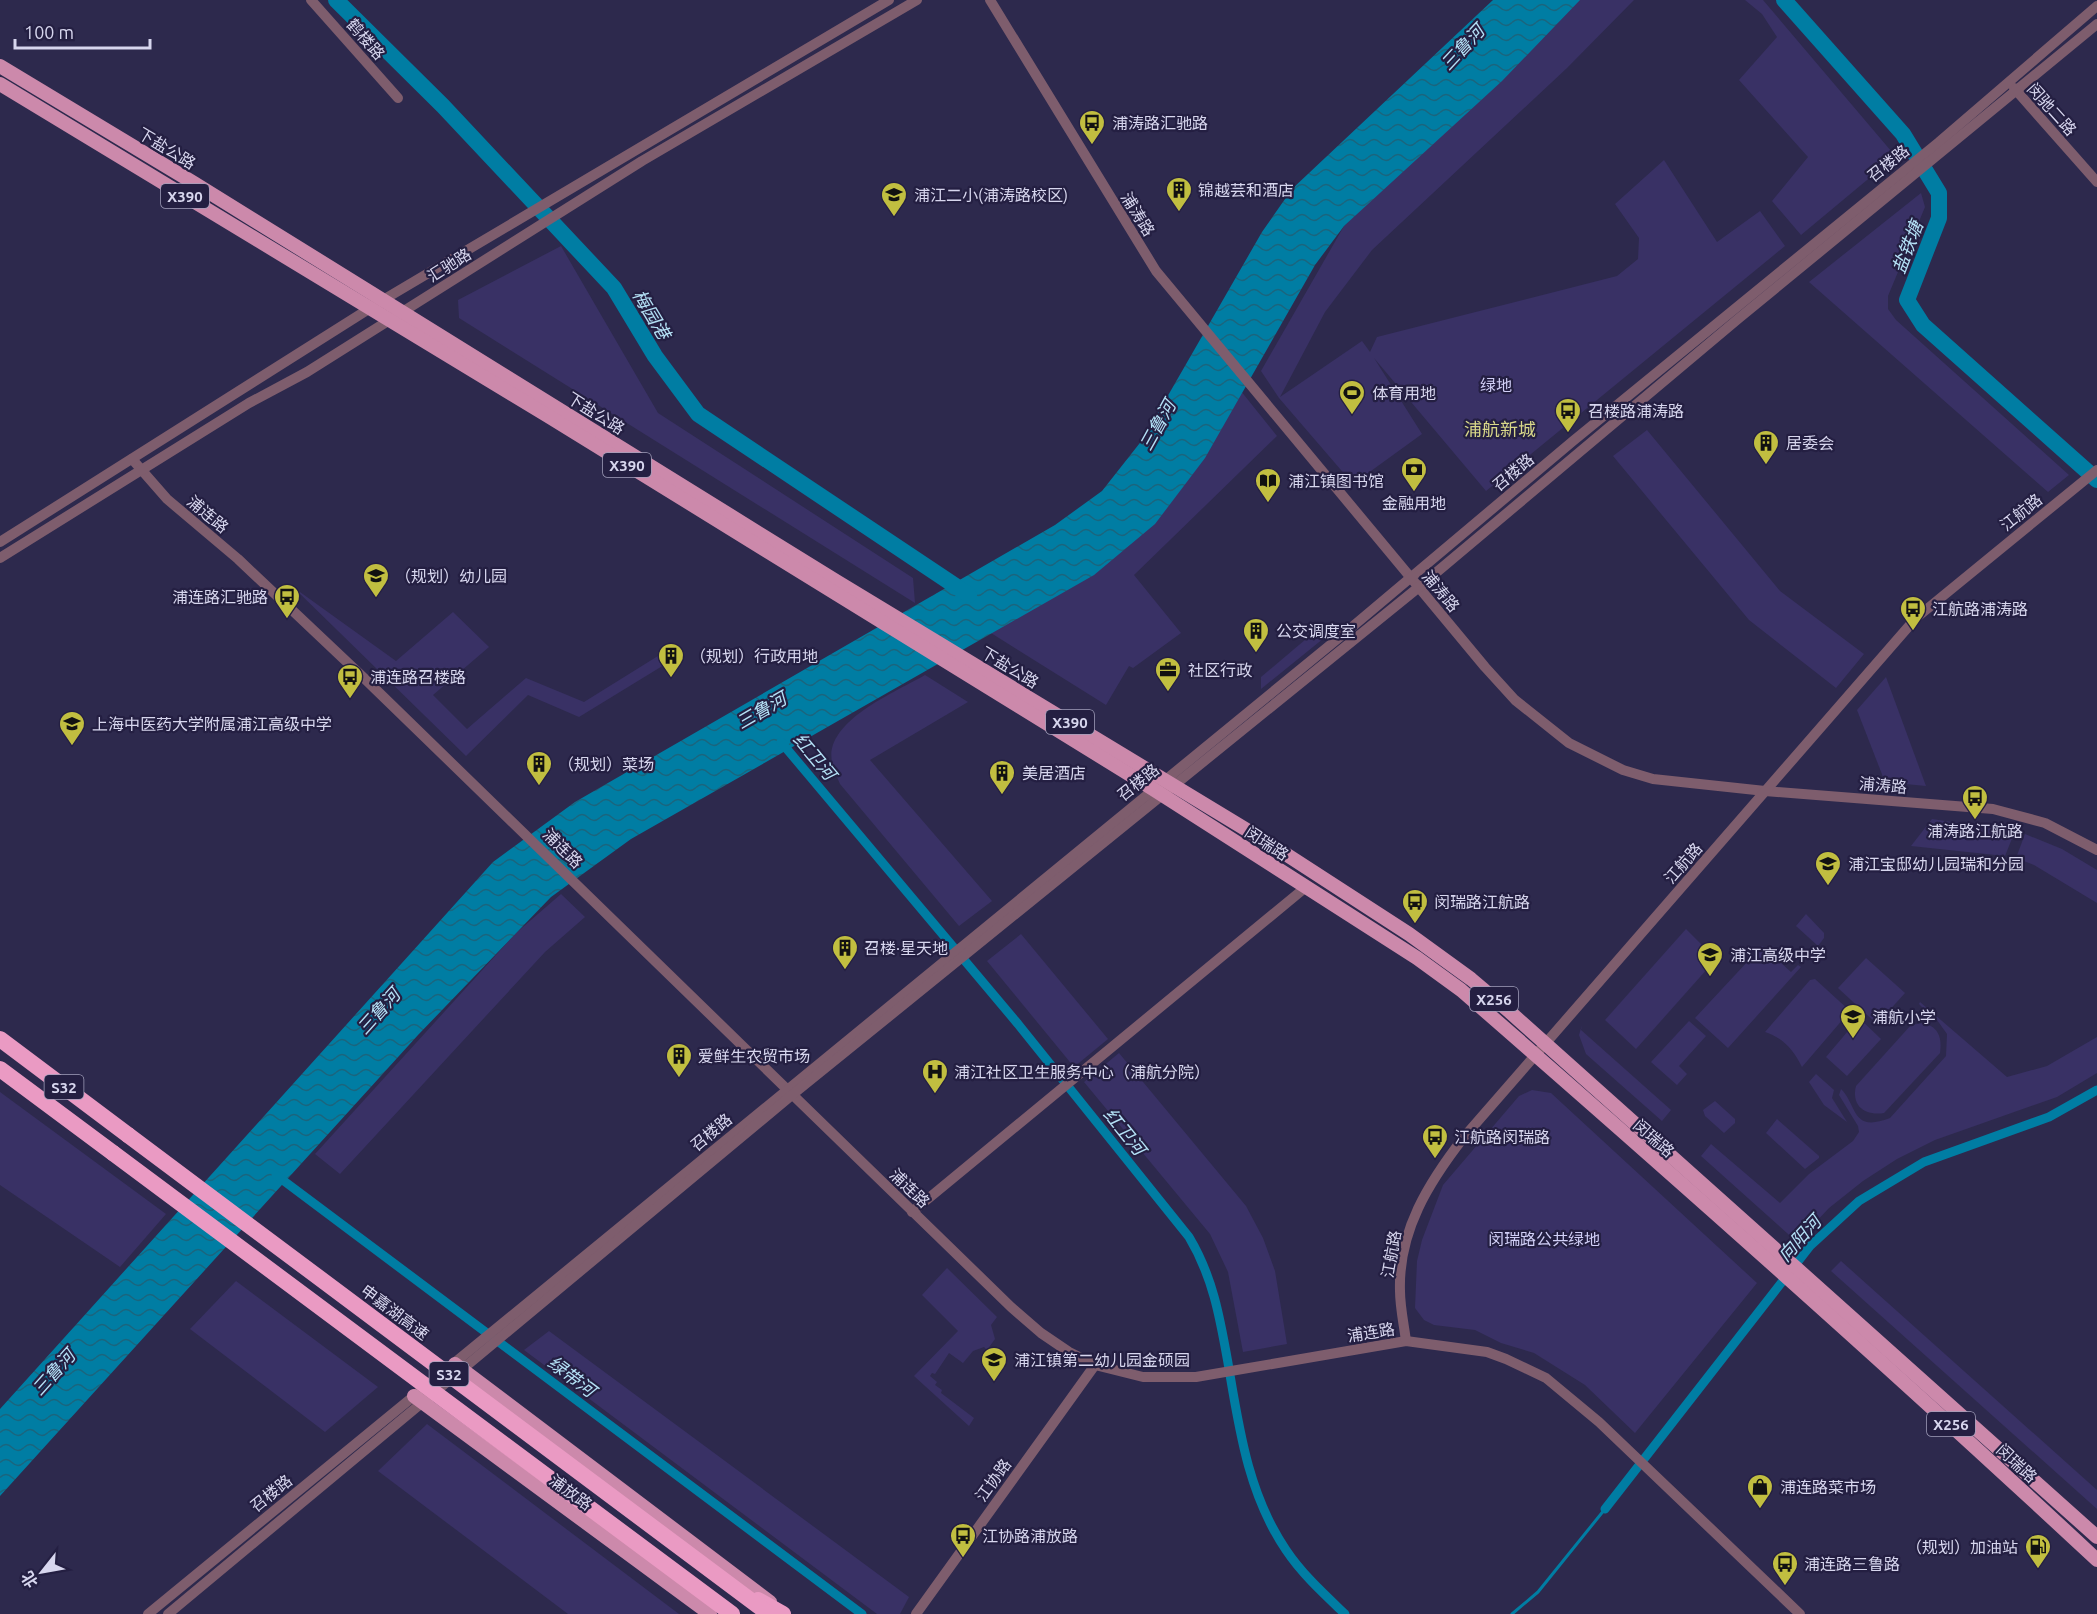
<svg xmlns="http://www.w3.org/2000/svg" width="2097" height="1614" font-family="Ubuntu,'Noto Sans SC',sans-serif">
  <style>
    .green { fill: #393165 }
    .water { fill: url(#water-waves) }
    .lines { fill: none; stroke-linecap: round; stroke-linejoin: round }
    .stream { stroke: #007da3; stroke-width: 3 }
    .canal { stroke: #007da3; stroke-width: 9 }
    .river { stroke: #007da3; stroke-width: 16 }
    .minor { stroke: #7e5d6d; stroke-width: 10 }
    .major { stroke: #cc89ab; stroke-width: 14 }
    .highway { stroke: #ea9ac3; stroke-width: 16 }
    .highway-bridge { stroke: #ea9ac3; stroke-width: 16 }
    .labels { text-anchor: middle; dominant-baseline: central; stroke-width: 4.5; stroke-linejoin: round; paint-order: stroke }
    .shield { fill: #241f42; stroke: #a19fba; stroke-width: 1.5 }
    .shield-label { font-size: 15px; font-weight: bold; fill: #d7d6ee }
    .street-label { font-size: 16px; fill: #d7d6ee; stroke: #241f42 }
    .poi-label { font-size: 16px; fill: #d7d6ee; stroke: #241f42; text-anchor: start }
    .park-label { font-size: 16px; fill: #d1cff7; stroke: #241f42 }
    .water-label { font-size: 18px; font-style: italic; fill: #b5e2f7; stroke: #241f42 }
    .neighbourhood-label { font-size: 18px; fill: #d8d789; stroke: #241f42 }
  </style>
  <defs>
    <pattern id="water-waves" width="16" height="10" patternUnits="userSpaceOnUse" patternTransform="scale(1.5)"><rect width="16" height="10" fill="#007da3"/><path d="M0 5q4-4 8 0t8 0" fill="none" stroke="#1a657e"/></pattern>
  </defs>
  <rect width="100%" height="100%" fill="#2d294d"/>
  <!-- green -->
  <g class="green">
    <polygon points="1577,0 1634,0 1567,68 1372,250 1325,312 1280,397 1362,341 1370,352 1377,337 1617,276 1638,259 1639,238 1615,204 1664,160 1717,242 1760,211 1785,246 1486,491 1374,358 1422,434 1353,484 1279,398 1261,371 1344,226"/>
    <polygon points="1745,0 1763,0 1897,158 1887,166 1885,165 1801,235 1772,201 1808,157 1739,80 1777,37 1762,14"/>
    <polygon points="1921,193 1925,207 1888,296 1888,309 1896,320 2069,475 2048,492 1809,282"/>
    <polygon points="561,246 658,413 913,578 915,603 459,318 458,300"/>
    <polygon points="1220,365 1277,436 1134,575 1181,633 1133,668 1129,666 1106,705 991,633"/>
    <polygon points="1647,430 1780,591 1864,654 1836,688 1749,620 1613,456"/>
    <polygon points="293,587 396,661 453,612 489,647 433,695 467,729 526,678 584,702 674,646 682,654 579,717 528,695 466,756"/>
    <polygon points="1319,628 1329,634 1261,689 1261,677"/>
    <path d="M 925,675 L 968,702 L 870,760 L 992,901 L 959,926 L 840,784 C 837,777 833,769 832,762 C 824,721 896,692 925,675 Z"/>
    <polygon points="1886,677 1926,786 1885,782 1857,710"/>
    <polygon points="1932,819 2012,831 2013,836 2005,856 1911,846"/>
    <polygon points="2025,834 2062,849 2097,870 2097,903 2034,865 2016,858"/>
    <polygon points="561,894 585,917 545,952 340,1174 315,1154 516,933"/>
    <polygon points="1806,914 1824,933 1824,938 1818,946 1796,926"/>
    <polygon points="1686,929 1716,959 1636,1049 1605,1020"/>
    <polygon points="1021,934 1108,1039 1074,1067 987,961"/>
    <polygon points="1762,946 1791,972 1798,965 1801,967 1728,1048 1695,1018"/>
    <polygon points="1866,958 1905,993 1877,1024 1838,988"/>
    <path d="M 1815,979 L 1850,1011 L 1802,1067 C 1793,1049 1783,1038 1765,1032 L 1810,980 Z"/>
    <path d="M 1920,1002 L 2007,1077 L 2047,1066 L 2097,1037 L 2097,1073 L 2057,1097 L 1935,1140 L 1897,1159 L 1863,1181 L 1829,1208 L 1797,1242 L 1701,1156 L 1711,1144 L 1780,1203 L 1809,1174 L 1853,1141 L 1859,1132 L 1858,1126 L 1839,1095 L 1841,1089 C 1858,1106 1851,1133 1890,1118 L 1946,1056 L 1947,1034 L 1937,1020 L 1919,1016 L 1925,1010 L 1919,1004 Z"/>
    <polygon points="1859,1018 1881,1039 1847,1076 1826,1057"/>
    <polygon points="1689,1021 1706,1036 1679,1066 1687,1074 1677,1085 1651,1062"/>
    <path d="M 1923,1023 C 1939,1027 1942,1038 1940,1053 L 1884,1113 C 1865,1116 1851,1106 1856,1086 L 1911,1025 Z"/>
    <polygon points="1582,1025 1581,1030 1671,1110 1662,1121 1586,1054 1579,1035"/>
    <polygon points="1119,1053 1246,1206 1263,1238 1275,1271 1287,1344 1243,1352 1228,1272 1210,1234 1084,1082"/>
    <polygon points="1816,1074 1834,1090 1832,1098 1847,1122 1824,1105 1809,1082"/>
    <polygon points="1532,1090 1551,1093 1757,1283 1635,1433 1585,1385 1534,1353 1501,1343 1475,1330 1434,1325 1424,1320 1415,1308 1417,1261 1422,1240 1443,1185 1519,1096"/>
    <polygon points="0,1092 166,1214 120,1267 0,1185"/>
    <polygon points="1715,1101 1735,1119 1735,1123 1724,1133 1705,1116 1703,1110"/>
    <polygon points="1777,1119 1819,1156 1819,1158 1805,1169 1766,1133"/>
    <polygon points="1841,1261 2097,1490 2097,1509 1831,1271"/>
    <polygon points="947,1268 997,1317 991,1325 995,1339 987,1350 984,1347 973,1351 963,1363 949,1353 935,1374 932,1373 930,1376 937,1382 935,1385 942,1390 941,1393 974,1418 969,1426 914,1376 958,1331 922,1295"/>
    <polygon points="236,1281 378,1387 325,1432 190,1329"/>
    <polygon points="549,1331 909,1597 900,1614 877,1614 524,1350"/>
    <polygon points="427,1424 679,1614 568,1614 378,1471"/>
  </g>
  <!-- water -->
  <polygon class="water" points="1493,0 1580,0 1502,81 1344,226 1315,265 1205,458 1155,524 1094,575 631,839 551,897 418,1035 0,1496 0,1409 493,862 575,802 1055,525 1102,491 1143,439 1262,232 1292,189"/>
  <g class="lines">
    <!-- stream -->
    <polyline class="stream" points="1512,1614 1538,1592 1605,1509"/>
    <!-- canal -->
    <g class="canal">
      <path d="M 781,742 L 1018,1024 L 1189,1237 C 1213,1277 1220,1318 1228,1363 C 1239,1428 1248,1494 1286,1550 C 1302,1574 1324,1594 1345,1614"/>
      <polyline points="276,1175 862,1614"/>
      <polyline points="1605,1509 1810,1246 1859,1201 1924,1162 2049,1117 2097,1090"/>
    </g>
    <!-- river -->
    <g class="river">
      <polyline points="336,0 443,106 614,288 655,356 698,414 969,595"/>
      <polyline points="1784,0 1903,134 1939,193 1939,218 1907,300 1923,325 2097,480"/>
    </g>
    <!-- minor -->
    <g class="minor">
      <polyline points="311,0 398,98"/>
      <polyline points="990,0 1156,271 1485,667 1515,700 1569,743 1623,770 1653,779 1765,791 1993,809 2045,823 2097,850"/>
      <polyline points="2014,88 2097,182"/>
      <polyline points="132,459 167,499 238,559 366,680 1011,1307 1041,1333 1069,1352 1095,1365 1143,1377 1196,1377 1406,1341 1487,1352 1506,1359 1546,1378 1599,1422 1800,1614"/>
      <polyline points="0,542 383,300 889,0"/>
      <polyline points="0,558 249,403 307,372 642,161 917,0"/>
      <polyline points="912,1212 1306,887"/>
      <path d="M 1406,1341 C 1404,1325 1400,1307 1400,1291 C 1398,1231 1429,1182 1464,1137 L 1916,618 L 2097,470"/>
      <polyline points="148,1614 1346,632 1573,441 1939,142 2097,6"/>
      <polyline points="168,1614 792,1095 1419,587 1738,319 2097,24"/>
      <polyline points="916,1614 1095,1365"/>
    </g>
    <!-- major -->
    <g class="major">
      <polyline points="0,66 194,183 836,581 1270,844 1409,934 1471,979 1510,1012 2097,1537"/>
      <path d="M 0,84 L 548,416 L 1153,789 L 1417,958 L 1461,990 C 1676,1177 1889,1366 2097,1560"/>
      <polyline points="455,1364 770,1602"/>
      <polyline points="414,1396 710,1614"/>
    </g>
    <!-- highway -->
    <g class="highway">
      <polyline points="0,1039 128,1135"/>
      <polyline points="0,1069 113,1153"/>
      <polyline points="758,1600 783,1614"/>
    </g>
    <!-- highway-bridge -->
    <g class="highway-bridge">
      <polyline points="128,1135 769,1614"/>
      <polyline points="113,1153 732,1614"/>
    </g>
  </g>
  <!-- icons -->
  <defs>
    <symbol id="bus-pin" viewBox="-11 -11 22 30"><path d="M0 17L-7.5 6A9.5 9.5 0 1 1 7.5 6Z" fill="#c1be40" stroke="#241f42"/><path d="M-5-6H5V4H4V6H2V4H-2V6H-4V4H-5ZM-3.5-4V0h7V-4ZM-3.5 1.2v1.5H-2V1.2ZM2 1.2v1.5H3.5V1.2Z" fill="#111"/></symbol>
    <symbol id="building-pin" viewBox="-11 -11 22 30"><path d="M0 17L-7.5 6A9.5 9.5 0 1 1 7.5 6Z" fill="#c1be40" stroke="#241f42"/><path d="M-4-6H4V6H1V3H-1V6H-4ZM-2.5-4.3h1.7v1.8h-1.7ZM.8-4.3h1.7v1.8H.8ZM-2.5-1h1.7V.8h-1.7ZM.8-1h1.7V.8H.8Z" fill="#111"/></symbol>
    <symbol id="school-pin" viewBox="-11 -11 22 30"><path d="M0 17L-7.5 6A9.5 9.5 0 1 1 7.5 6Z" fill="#c1be40" stroke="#241f42"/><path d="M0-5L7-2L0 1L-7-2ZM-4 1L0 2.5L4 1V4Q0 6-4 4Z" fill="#111"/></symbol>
    <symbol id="stadium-pin" viewBox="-11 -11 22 30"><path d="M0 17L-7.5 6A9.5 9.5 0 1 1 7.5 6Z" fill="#c1be40" stroke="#241f42"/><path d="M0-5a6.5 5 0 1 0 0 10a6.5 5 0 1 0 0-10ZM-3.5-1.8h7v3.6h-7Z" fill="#111"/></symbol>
    <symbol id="bank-pin" viewBox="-11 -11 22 30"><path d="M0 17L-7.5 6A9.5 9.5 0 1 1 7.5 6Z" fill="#c1be40" stroke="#241f42"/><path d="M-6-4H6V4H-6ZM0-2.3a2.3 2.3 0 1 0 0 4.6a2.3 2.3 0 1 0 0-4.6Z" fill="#111"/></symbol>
    <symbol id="library-pin" viewBox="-11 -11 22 30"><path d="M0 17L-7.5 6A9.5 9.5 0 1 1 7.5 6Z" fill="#c1be40" stroke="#241f42"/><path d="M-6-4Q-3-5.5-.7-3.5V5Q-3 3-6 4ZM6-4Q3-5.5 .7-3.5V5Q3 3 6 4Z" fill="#111"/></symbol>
    <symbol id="office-pin" viewBox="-11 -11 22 30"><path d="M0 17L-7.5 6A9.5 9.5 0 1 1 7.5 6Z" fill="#c1be40" stroke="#241f42"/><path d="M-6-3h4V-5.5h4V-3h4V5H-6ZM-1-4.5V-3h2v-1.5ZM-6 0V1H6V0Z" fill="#111"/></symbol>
    <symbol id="hospital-pin" viewBox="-11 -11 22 30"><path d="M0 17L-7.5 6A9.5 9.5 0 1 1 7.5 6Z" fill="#c1be40" stroke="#241f42"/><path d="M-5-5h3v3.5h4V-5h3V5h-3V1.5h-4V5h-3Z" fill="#111"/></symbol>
    <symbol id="shop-pin" viewBox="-11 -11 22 30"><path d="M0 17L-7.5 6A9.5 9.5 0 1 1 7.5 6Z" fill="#c1be40" stroke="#241f42"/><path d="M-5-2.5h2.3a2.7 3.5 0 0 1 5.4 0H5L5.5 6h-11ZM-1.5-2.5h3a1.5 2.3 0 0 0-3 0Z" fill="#111"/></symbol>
    <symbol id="fuel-pin" viewBox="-11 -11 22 30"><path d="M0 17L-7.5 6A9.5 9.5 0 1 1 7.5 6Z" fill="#c1be40" stroke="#241f42"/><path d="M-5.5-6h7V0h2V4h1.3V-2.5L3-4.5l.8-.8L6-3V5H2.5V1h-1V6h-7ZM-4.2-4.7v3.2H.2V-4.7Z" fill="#111"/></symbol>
  </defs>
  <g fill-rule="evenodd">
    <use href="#bus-pin" x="1077" y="108" width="30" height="40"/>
    <use href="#building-pin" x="1164" y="175" width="30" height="40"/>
    <use href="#school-pin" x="879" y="180" width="30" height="40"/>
    <use href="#stadium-pin" x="1337" y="378" width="30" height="40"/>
    <use href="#bus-pin" x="1553" y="396" width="30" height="40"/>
    <use href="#building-pin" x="1751" y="428" width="30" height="40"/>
    <use href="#bank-pin" x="1399" y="455" width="30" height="40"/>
    <use href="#library-pin" x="1253" y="466" width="30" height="40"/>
    <use href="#school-pin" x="361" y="561" width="30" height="40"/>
    <use href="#bus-pin" x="272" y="582" width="30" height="40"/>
    <use href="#bus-pin" x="1898" y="594" width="30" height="40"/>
    <use href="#building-pin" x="1241" y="616" width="30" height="40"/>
    <use href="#building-pin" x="656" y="641" width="30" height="40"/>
    <use href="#office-pin" x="1153" y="655" width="30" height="40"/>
    <use href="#bus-pin" x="335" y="662" width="30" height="40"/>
    <use href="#school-pin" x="57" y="709" width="30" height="40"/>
    <use href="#building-pin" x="524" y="749" width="30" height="40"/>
    <use href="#building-pin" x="987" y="758" width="30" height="40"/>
    <use href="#bus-pin" x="1960" y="783" width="30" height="40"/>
    <use href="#school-pin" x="1813" y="849" width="30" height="40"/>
    <use href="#bus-pin" x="1400" y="887" width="30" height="40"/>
    <use href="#building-pin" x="830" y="933" width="30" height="40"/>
    <use href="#school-pin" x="1695" y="940" width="30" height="40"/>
    <use href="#school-pin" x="1838" y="1002" width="30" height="40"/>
    <use href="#building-pin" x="664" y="1041" width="30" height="40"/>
    <use href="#hospital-pin" x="920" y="1057" width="30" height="40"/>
    <use href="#bus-pin" x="1420" y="1122" width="30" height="40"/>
    <use href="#school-pin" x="979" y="1345" width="30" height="40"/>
    <use href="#shop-pin" x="1745" y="1472" width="30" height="40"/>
    <use href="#bus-pin" x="948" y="1521" width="30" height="40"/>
    <use href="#fuel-pin" x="2023" y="1532" width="30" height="40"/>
    <use href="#bus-pin" x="1770" y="1549" width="30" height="40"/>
  </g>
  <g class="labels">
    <!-- shield labels -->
    <g class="shield">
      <rect x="161" y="184" width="48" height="24" rx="4.5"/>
      <rect x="603" y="453" width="48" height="24" rx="4.5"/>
      <rect x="1046" y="710" width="48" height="24" rx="4.5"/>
      <rect x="1470" y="987" width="48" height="24" rx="4.5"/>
      <rect x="44.5" y="1075" width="39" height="24" rx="4.5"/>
      <rect x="429.5" y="1362" width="39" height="24" rx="4.5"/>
      <rect x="1927" y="1412" width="48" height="24" rx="4.5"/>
    </g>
    <g class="shield-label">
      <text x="185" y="196">X390</text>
      <text x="627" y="465">X390</text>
      <text x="1070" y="722">X390</text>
      <text x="1494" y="999">X256</text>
      <text x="64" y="1087">S32</text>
      <text x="449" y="1374">S32</text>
      <text x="1951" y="1424">X256</text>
    </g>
    <!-- street labels -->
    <g class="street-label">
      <text transform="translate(366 39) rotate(49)">鹤楼路</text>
      <text transform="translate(2052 109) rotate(48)">闵驰二路</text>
      <text transform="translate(167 148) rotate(31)">下盐公路</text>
      <text transform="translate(1888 163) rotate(-39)">召楼路</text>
      <text transform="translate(1138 214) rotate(58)">浦涛路</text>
      <text transform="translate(449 265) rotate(-32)">汇驰路</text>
      <text transform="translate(596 413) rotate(32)">下盐公路</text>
      <text transform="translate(1513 472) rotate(-40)">召楼路</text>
      <text transform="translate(2021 512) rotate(-39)">江航路</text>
      <text transform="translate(208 514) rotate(40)">浦连路</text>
      <text transform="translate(1441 591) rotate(50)">浦涛路</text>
      <text transform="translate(1010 667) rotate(31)">下盐公路</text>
      <text transform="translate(1138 782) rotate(-39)">召楼路</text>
      <text transform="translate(1883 785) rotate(5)">浦涛路</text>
      <text transform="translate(1267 843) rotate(33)">闵瑞路</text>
      <text transform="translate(563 848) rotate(45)">浦连路</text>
      <text transform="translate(1683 863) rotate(-49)">江航路</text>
      <text transform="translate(711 1132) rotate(-40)">召楼路</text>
      <text transform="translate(1654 1138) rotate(41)">闵瑞路</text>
      <text transform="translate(910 1188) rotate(44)">浦连路</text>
      <text transform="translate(1391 1254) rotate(-80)">江航路</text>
      <text transform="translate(395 1312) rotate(37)">申嘉湖高速</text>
      <text transform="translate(1371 1332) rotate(-9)">浦连路</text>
      <text transform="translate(2017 1463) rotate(43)">闵瑞路</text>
      <text transform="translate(993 1480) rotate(-54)">江协路</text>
      <text transform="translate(571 1492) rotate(36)">浦放路</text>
      <text transform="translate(271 1493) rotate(-39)">召楼路</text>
    </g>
    <!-- poi labels -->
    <g class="poi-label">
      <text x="1112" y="123">浦涛路汇驰路</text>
      <text x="1198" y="190">锦越芸和酒店</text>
      <text x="914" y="195">浦江二小(浦涛路校区)</text>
      <text x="1372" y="393">体育用地</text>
      <text x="1588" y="411">召楼路浦涛路</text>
      <text x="1786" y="443">居委会</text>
      <text x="1288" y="481">浦江镇图书馆</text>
      <text x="1414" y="503" text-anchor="middle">金融用地</text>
      <text x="395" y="576">（规划）幼儿园</text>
      <text x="268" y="597" text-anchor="end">浦连路汇驰路</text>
      <text x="1932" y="609">江航路浦涛路</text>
      <text x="1276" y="631">公交调度室</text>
      <text x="690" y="656">（规划）行政用地</text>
      <text x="1188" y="670">社区行政</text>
      <text x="370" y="677">浦连路召楼路</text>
      <text x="92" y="724">上海中医药大学附属浦江高级中学</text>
      <text x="558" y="764">（规划）菜场</text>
      <text x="1022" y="773">美居酒店</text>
      <text x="1975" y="831" text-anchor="middle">浦涛路江航路</text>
      <text x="1848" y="864">浦江宝邸幼儿园瑞和分园</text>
      <text x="1434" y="902">闵瑞路江航路</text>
      <text x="864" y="948">召楼·星天地</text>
      <text x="1730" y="955">浦江高级中学</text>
      <text x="1872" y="1017">浦航小学</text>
      <text x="698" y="1056">爱鲜生农贸市场</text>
      <text x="954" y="1072">浦江社区卫生服务中心（浦航分院）</text>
      <text x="1454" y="1137">江航路闵瑞路</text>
      <text x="1014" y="1360">浦江镇第二幼儿园金硕园</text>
      <text x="1780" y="1487">浦连路菜市场</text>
      <text x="982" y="1536">江协路浦放路</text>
      <text x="2018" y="1547" text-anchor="end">（规划）加油站</text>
      <text x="1804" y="1564">浦连路三鲁路</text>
    </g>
    <!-- park labels -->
    <g class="park-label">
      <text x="1496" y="385">绿地</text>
      <text x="1544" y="1239">闵瑞路公共绿地</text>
    </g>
    <!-- water labels -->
    <g class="water-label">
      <text transform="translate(1462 47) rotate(-47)">三鲁河</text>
      <text transform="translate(1907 247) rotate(-69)">盐铁塘</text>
      <text transform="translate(652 314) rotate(59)">梅园港</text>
      <text transform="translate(1157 425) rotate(-61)">三鲁河</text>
      <text transform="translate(761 710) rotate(-30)">三鲁河</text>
      <text transform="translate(815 756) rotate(50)">红卫河</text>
      <text transform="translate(378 1011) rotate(-48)">三鲁河</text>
      <text transform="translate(1125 1131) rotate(51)">红卫河</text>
      <text transform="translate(1799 1238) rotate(-48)">向阳河</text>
      <text transform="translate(53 1372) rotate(-48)">三鲁河</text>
      <text transform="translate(572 1376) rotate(37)">绿带河</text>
    </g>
    <!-- neighbourhood labels -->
    <g class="neighbourhood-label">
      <text x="1500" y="429">浦航新城</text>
    </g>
  </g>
  <!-- north arrow -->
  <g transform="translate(42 1572) rotate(239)" stroke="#241f42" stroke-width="4.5" paint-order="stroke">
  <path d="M0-4.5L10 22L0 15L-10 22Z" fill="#d7d6ee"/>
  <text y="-9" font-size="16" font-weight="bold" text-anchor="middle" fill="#d7d6ee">北</text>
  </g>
  <!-- scale -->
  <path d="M15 39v9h135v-9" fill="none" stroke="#d7d6ee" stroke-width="3"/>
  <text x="24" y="39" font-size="18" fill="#d7d6ee" stroke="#241f42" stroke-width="4.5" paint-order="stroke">100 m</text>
</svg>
